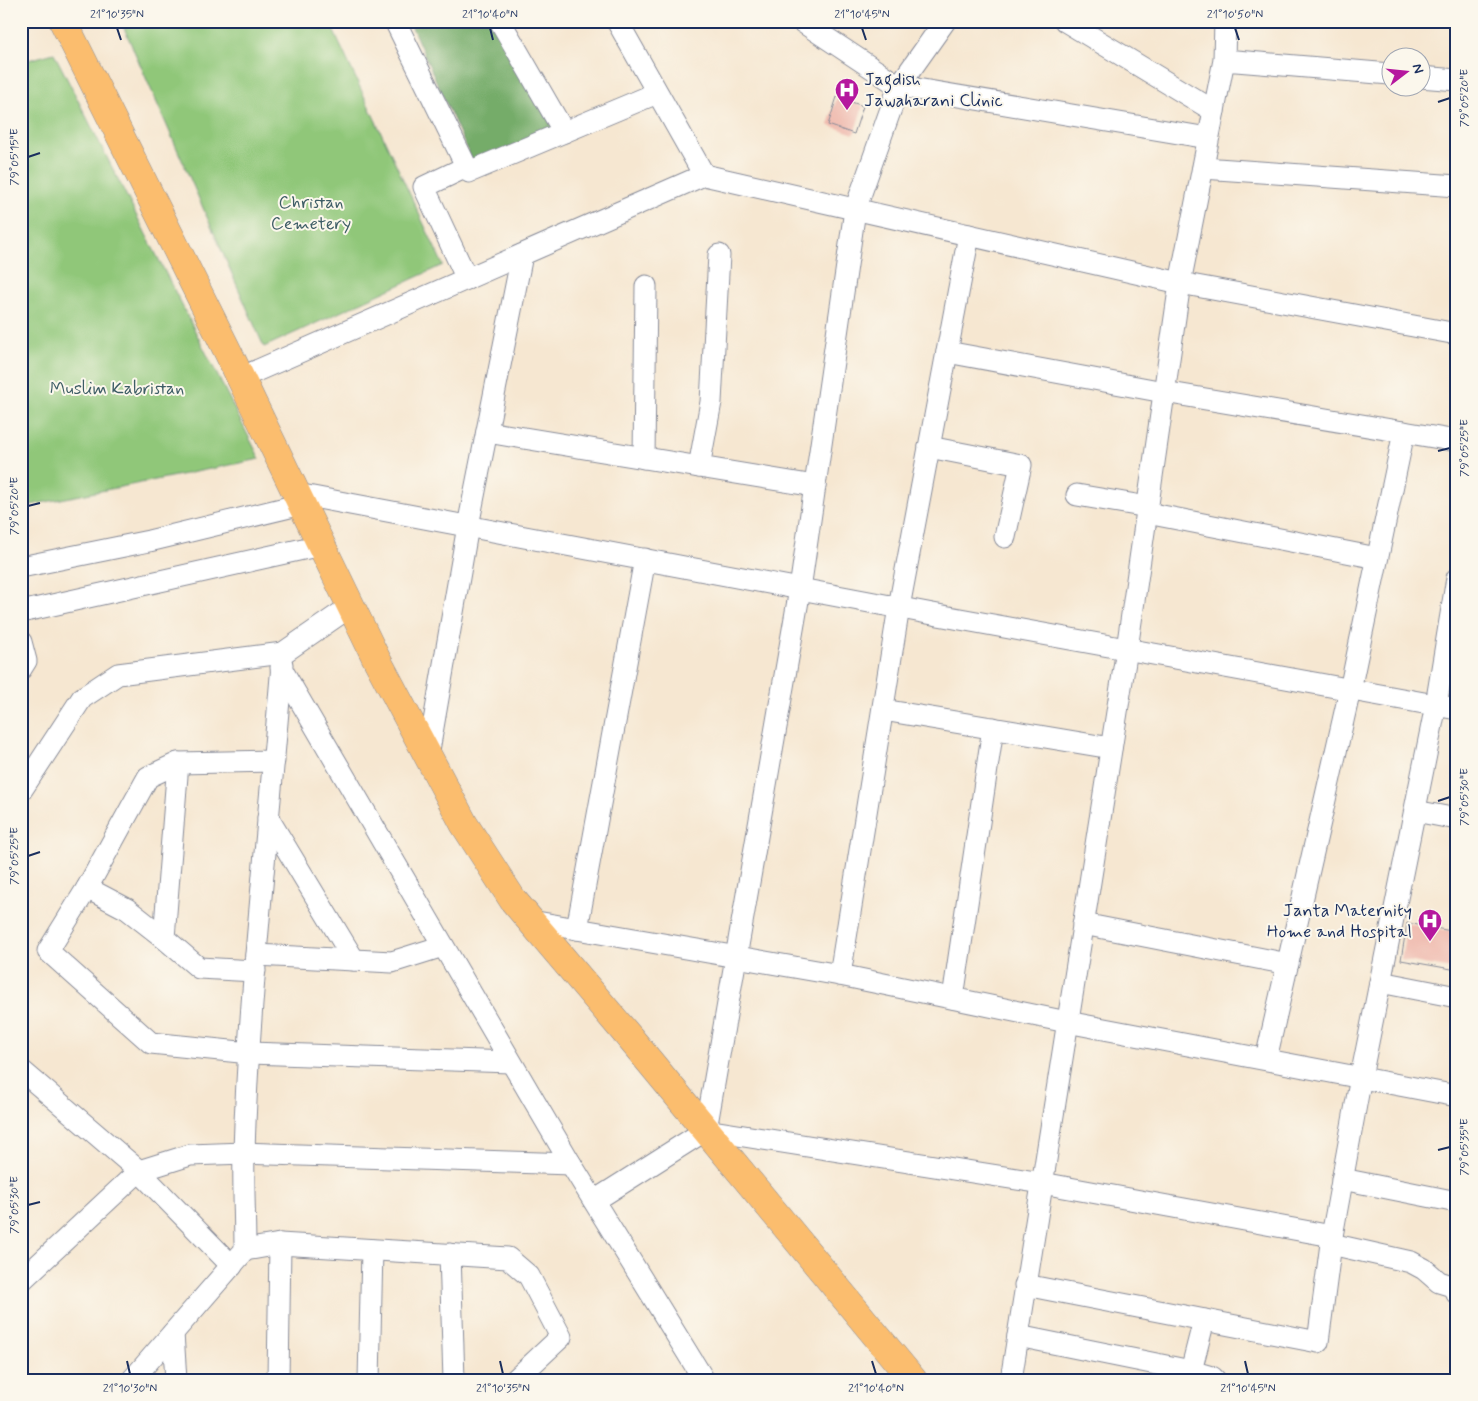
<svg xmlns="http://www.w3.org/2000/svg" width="1478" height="1401" font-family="Mynerve,sans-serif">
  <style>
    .green { fill: #90c779; stroke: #567b6c }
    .forest { fill: #74ac69; stroke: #486e64 }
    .building { fill: #eeb4a8 }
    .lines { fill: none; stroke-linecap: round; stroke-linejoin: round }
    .minor-casing { stroke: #888b98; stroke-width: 23 }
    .major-casing { stroke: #888b98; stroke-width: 29 }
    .minor { stroke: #fff; stroke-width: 21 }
    .major { stroke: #fbbd6e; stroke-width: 28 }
    .ticks { fill: none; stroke: #1b2f5e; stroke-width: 2 }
    .labels { text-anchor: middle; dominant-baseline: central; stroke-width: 4; stroke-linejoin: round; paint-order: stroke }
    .poi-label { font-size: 18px; fill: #1b2f5e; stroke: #fbf7ec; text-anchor: start }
    .park-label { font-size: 18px; fill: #3e5d66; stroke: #fbf7ec }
    .neatline { fill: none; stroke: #1b2f5e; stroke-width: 2 }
    .ticks-label { font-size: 12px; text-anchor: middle; fill: #1b2f5e }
  </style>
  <rect width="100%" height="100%" fill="#fbf7ec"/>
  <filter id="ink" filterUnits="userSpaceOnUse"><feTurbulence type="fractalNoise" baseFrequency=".02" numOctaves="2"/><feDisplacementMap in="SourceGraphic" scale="10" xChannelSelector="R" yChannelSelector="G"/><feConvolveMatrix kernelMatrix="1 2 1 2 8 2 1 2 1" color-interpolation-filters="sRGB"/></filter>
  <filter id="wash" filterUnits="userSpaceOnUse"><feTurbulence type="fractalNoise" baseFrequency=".0096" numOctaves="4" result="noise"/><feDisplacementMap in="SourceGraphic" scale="20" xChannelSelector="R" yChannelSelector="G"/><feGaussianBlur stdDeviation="1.12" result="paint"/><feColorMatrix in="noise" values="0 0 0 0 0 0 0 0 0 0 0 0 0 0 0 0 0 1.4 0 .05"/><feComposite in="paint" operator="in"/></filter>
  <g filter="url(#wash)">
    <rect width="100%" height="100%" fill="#f6e7d1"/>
    <!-- green -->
    <g class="green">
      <polygon points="121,21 329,21 443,265 264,347"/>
      <polygon points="54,53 260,459 21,507 21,62"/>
    </g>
    <!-- forest -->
    <polygon class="forest" points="409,21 492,21 553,127 474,165"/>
    <g id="blocks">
      <!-- building -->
      <g class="building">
        <polygon points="837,97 863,106 854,134 828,125"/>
        <polygon points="1407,923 1457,932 1457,970 1401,960"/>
      </g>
    </g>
  </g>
  <g filter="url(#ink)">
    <use href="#blocks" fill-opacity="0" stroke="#888b98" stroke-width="1"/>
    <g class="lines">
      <defs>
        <g id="minor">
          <polyline points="395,21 469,172 657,93"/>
          <polyline points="500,21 564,132"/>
          <polyline points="617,21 704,175"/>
          <polyline points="801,21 899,86 1208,138"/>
          <polyline points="1065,21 1214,111"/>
          <polyline points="1224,60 1225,21"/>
          <polyline points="1420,77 1457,80"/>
          <polyline points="466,167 424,187 467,279"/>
          <polyline points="1203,168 1457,186"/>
          <polyline points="969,235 899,607 840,975 1067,1022 1457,1096"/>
          <polyline points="947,352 1164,392 1457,441"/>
          <polyline points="240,378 704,175 1180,283 1457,334"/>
          <polyline points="487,432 815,486"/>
          <polyline points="929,447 1021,465 1005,537"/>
          <polyline points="644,458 646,286"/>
          <polyline points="699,467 711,402 719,255"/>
          <polyline points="297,494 938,615 1457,709"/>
          <polyline points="1077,495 1148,507"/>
          <polyline points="1147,513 1377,558"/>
          <polyline points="21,567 149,541 302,504"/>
          <polyline points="21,612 321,545"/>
          <polyline points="21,642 26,661 21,669"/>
          <polyline points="281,668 571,1164 704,1380"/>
          <polyline points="883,710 1111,748"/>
          <polyline points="428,756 468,526 522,255"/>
          <polyline points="274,761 178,763 148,777 87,888 48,951 151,1043 250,1053 510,1062"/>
          <polyline points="178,763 164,938 199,968 255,971"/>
          <polyline points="21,791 82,698 118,674 283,653 351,606"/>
          <polyline points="1415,811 1457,819"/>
          <polyline points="87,888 127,909 164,938"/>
          <polyline points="531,921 840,975"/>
          <polyline points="1083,924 1288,964"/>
          <polyline points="577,929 645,559"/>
          <polyline points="256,955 354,960 268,818"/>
          <polyline points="354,960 392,962 443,946"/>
          <polyline points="1380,982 1457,997"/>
          <polyline points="953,998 993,728"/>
          <polyline points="1266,1059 1350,690 1404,432"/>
          <polyline points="21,1070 139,1171 232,1266"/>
          <polyline points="706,1130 800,589 855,210 899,86 945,21"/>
          <polyline points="1342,1179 1457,1202"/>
          <polyline points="594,1201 706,1130 1042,1183 1332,1236 1361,1077 1436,705 1457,578"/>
          <polyline points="1331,1244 1411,1262 1424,1269 1439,1282 1452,1286 1457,1294"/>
          <polyline points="245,1250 280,1244 508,1258 529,1276 561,1337 515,1380"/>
          <polyline points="450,1254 454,1380"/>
          <polyline points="21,1281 139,1171 190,1155 244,1153 571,1164"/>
          <polyline points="1025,1285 1318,1342 1332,1236"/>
          <polyline points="173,1333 176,1380"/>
          <polyline points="1018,1336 1191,1371 1212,1377 1215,1380"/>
          <polyline points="1191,1371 1204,1320"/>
          <path d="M 132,1380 L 245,1250 C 245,1217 243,1184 244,1151 C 249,989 269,826 282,664"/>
          <polyline points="278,1380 280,1244"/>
          <polyline points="369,1380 372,1250"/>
          <polyline points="1011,1380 1127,649 1180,283 1224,60 1390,74"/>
        </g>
        <polyline id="major" points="63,21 228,352 376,658 464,824 513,900 630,1038 913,1380"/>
      </defs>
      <!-- minor casing -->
      <use href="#minor" class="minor-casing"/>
      <!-- major casing -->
      <use href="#major" class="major-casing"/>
      <!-- minor -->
      <use href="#minor" class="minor"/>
      <!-- major -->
      <use href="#major" class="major"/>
    </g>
  </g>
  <!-- ticks -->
  <path class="ticks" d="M 117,28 L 121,40M 490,28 L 493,40M 862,28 L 866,40M 1235,28 L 1239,40M 1438,102 L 1450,98M 28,157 L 40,153M 1438,451 L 1450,448M 28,506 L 40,503M 1438,801 L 1450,797M 28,856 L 40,852M 1438,1150 L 1450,1147M 28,1205 L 40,1202M 127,1361 L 130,1374M 500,1361 L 503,1374M 872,1361 L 876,1374M 1245,1361 L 1248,1374"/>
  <!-- icons -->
  <defs>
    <symbol id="hospital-pin" viewBox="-11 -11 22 30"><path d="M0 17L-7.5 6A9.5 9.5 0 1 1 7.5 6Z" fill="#b5179e" stroke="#fbf7ec"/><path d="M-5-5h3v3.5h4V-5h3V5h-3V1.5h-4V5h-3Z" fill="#fff"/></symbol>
  </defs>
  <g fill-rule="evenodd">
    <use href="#hospital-pin" x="833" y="76" width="28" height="38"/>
    <use href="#hospital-pin" x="1416" y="907" width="28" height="38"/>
  </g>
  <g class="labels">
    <!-- poi labels -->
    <g class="poi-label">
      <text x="864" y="80">Jagdish<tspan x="864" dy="21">Jawaharani Clinic</tspan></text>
      <text x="1412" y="911" text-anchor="end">Janta Maternity<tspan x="1412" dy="21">Home and Hospital</tspan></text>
    </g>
    <!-- park labels -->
    <g class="park-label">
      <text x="311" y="203">Christan<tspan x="311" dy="21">Cemetery</tspan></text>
      <text x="117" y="389">Muslim Kabristan</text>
    </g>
  </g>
  <!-- margin -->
  <rect width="1478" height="1401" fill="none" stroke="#fbf7ec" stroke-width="55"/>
  <!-- north arrow -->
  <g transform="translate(1406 72) rotate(74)"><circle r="24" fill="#fbf7ec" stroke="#a1a7b3"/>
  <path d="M0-4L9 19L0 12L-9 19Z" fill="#b5179e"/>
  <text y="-8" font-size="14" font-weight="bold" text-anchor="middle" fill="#1b2f5e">N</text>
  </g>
  <rect x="28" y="28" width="1422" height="1346" class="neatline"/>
  <g class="ticks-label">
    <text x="117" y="18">21°10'35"N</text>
    <text x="490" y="18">21°10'40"N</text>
    <text x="862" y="18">21°10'45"N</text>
    <text x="1235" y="18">21°10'50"N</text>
    <text transform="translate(1464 98) rotate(-90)" y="4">79°05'20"E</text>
    <text transform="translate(14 157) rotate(-90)" y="4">79°05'15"E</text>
    <text transform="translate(1464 448) rotate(-90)" y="4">79°05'25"E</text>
    <text transform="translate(14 506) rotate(-90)" y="4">79°05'20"E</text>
    <text transform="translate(1464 797) rotate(-90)" y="4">79°05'30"E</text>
    <text transform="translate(14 856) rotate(-90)" y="4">79°05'25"E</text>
    <text transform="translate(1464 1147) rotate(-90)" y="4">79°05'35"E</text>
    <text transform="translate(14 1205) rotate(-90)" y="4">79°05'30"E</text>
    <text x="130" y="1392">21°10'30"N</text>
    <text x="503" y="1392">21°10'35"N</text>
    <text x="876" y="1392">21°10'40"N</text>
    <text x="1248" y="1392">21°10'45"N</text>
  </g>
</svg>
